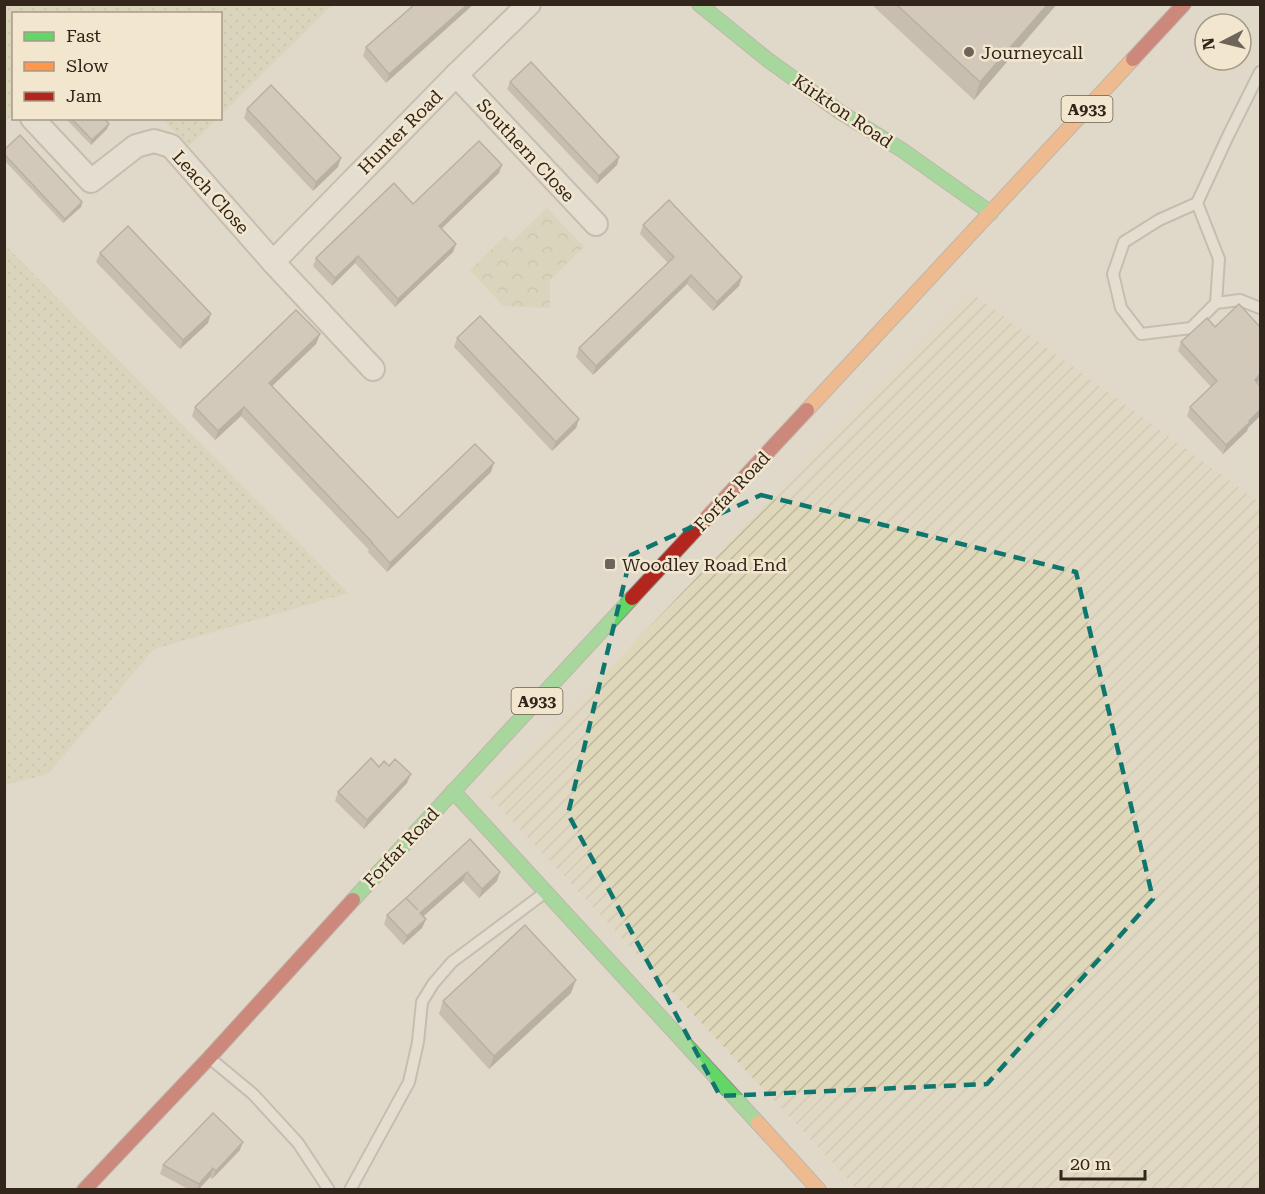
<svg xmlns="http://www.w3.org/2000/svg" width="1265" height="1194" font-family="'Roboto Serif',serif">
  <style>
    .farmland { fill: url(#farmland-furrows) }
    .grass { fill: url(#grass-dots) }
    .forest { fill: url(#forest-crowns) }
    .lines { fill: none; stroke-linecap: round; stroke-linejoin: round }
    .lane-casing { stroke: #a59d93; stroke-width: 14 }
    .street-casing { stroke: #a59d93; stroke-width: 26 }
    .fast-casing { stroke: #958d83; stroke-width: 16 }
    .slow-casing { stroke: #958d83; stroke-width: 16 }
    .jam-casing { stroke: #958d83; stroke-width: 16 }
    .lane { stroke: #e8e4db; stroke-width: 10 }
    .street { stroke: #e8e4db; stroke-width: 22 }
    .fast { stroke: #63d668; stroke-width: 14 }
    .slow { stroke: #ff974d; stroke-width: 14 }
    .jam { stroke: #b3261e; stroke-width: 14 }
    .wall { fill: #a89d92 }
    .shaded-wall { fill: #888077 }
    .building { fill: #c3b7aa; stroke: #888077; stroke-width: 1.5 }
    .marked { fill: none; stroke: #0f766e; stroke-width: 4.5; stroke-dasharray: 12 8; stroke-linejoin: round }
    .poi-dot { fill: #6f6459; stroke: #f2e7ce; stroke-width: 2 }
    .labels { text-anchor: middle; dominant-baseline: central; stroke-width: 5; stroke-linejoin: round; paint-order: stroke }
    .shield { fill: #f2e7ce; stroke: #6c6051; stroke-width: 1.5 }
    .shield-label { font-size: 16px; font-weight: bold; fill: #32261c }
    .poi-label { font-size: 18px; fill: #32261c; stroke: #f2e7ce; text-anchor: start }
    .street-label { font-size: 18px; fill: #32261c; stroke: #f2e7ce }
  </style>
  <defs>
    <pattern id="farmland-furrows" width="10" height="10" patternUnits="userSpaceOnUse" patternTransform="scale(1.5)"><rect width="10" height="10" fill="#dfd7ba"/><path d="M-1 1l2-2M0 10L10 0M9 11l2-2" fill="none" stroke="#c0b89f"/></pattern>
    <pattern id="grass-dots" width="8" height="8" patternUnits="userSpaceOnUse" patternTransform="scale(1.5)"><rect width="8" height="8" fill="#d0cfac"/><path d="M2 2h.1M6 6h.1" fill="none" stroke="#b3b293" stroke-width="1.8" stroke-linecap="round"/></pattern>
    <pattern id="forest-crowns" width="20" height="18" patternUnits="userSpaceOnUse" patternTransform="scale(1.5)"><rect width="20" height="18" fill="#d0cfac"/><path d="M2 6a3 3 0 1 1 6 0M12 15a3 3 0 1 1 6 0" fill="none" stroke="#b3b293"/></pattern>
  </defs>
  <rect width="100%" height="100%" fill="#e0d8c9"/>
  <!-- farmland -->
  <polygon class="farmland" points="970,292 1260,503 1260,1189 857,1189 488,795"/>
  <!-- grass -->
  <g class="grass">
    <polygon points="9,4 332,4 332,5 221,115 220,14 14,14 13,113 5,122 4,9"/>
    <polygon points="162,119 217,119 189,146"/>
    <polygon points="4,244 348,593 154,649 48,774 5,785"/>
  </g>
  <!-- forest -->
  <polygon class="forest" points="547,208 584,247 550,280 550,308 503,306 470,270 505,236 512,242"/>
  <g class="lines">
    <defs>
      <g id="lane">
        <polyline points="1197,203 1219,259 1216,303 1191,328 1141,334 1121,308 1113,274 1124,242 1159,220 1197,203 1228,136 1260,72"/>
        <polyline points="1216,303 1240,300 1260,308"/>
        <polyline points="212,1060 253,1094 298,1143 329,1190"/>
        <polyline points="350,1190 409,1082 418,1042 422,1002 433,984 452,962 543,894"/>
      </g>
      <g id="street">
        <polyline points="456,75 596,224"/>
        <polyline points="32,118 91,181 136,146 154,141 171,146 273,262 373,369"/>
        <polyline points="273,262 456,75 529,4"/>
      </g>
      <g id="fast">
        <polyline points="699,4 768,60 840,112 902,150 991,213"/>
        <polyline points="453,791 758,1123"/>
        <polyline points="353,900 632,598"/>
      </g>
      <g id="slow">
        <polyline points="807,410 1133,59"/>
        <polyline points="758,1123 819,1190"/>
      </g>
      <g id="jam">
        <polyline points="1133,59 1184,4"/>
        <polyline points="632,598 807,410"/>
        <polyline points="84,1190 209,1058 353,900"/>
      </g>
    </defs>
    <!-- lane casing -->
    <use href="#lane" class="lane-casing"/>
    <!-- street casing -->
    <use href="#street" class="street-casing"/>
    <!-- fast casing -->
    <use href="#fast" class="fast-casing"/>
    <!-- slow casing -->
    <use href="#slow" class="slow-casing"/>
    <!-- jam casing -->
    <use href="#jam" class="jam-casing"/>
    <!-- lane -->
    <use href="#lane" class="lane"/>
    <!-- street -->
    <use href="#street" class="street"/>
    <!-- fast -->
    <use href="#fast" class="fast"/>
    <!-- slow -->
    <use href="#slow" class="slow"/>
    <!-- jam -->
    <use href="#jam" class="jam"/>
  </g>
  <!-- wall -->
  <g class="wall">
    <polygon points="415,4 386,83 363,56 366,47"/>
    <polygon points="871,4 1057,4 974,100"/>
    <polygon points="510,82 619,157 617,165 597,184 507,89"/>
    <polygon points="247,109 338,167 313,191 244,118"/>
    <polygon points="65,118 104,118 109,124 107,129 91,145"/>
    <polygon points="4,150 82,202 81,207 63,223 4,160"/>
    <polygon points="499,173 442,228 456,244 453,252 395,307 355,263 332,286 313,266 316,258 413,204"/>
    <polygon points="643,225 742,277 739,286 713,311 687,284 593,375 576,357 579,348 668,263 640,234"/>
    <polygon points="100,253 208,323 180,349 96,262"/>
    <polygon points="320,334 316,344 272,386 398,518 491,472 387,572 368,552 369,550 241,416 215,440 192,416 195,407"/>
    <polygon points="457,338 579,419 576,428 552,451 454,347"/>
    <polygon points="1181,342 1257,383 1247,431 1223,454 1187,416 1190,407 1211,387 1178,351"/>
    <polygon points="389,766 407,783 364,829 335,801 338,792 379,767"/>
    <polygon points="470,839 500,872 497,881 479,898 463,881 423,916 426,919 422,928 403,945 384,924 387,915"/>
    <polygon points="571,993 489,1069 439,1014 443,1001"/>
    <polygon points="240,1150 212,1179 210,1177 198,1190 190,1190 160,1174 163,1165"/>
  </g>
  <!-- shaded-wall -->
  <g class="shaded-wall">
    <polygon points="468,4 474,4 386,83 389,74"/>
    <polygon points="1048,4 1057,4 974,100 980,82"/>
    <polygon points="109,124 107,129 91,145 92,140"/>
    <polygon points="619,157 617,165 597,184 599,176"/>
    <polygon points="341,158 338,167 313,191 316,182"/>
    <polygon points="502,165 499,173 436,234 439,226"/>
    <polygon points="82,202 81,207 63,223 65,219"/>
    <polygon points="456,244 453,252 395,307 398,299"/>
    <polygon points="358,256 355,263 332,286 335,278"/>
    <polygon points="691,275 687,284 593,375 596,366"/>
    <polygon points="742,277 739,286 713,311 717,302"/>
    <polygon points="211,314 208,323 180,349 183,340"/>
    <polygon points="320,334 316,344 266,392 269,383"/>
    <polygon points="1260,374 1260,380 1251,389 1255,380"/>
    <polygon points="244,407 241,416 215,440 218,431"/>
    <polygon points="1260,410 1260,416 1248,428 1247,431 1223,454 1226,445"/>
    <polygon points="579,419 576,428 552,451 556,442"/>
    <polygon points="494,463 491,472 387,572 390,563"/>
    <polygon points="411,774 407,783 364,829 367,820"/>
    <polygon points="467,872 463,881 417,922 420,913"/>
    <polygon points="500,872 497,881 479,898 482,889"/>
    <polygon points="426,919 422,928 403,945 407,936"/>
    <polygon points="576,980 571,993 489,1069 494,1056"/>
    <polygon points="243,1142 240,1150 212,1179 216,1171"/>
    <polygon points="213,1168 210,1177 198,1190 197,1190 199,1184"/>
  </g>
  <!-- building -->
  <g class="building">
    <polygon points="415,4 468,4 389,74 366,47"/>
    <polygon points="896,4 1048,4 980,82"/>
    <polygon points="531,62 619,157 599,176 510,82"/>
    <polygon points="271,85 341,158 316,182 247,109"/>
    <polygon points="71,118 104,118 109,124 92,140"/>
    <polygon points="20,135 82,202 65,219 4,154 4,150"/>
    <polygon points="479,141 502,165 439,226 456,244 398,299 358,256 335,278 316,258 394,183 413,204"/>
    <polygon points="669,200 742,277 717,302 691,275 596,366 579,348 674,257 643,225"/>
    <polygon points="128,226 211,314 183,340 100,253"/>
    <polygon points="1239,304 1260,327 1260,374 1255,380 1260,386 1260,410 1249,421 1250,422 1226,445 1190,407 1217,381 1181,342 1207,318 1215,327"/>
    <polygon points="296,310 320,334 269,383 398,518 475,444 494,463 390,563 372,543 372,542 244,407 218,431 195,407"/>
    <polygon points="480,316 579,419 556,442 457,338"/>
    <polygon points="371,758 379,767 384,761 389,766 395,759 411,774 367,820 338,792"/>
    <polygon points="470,839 500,872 482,889 467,872 420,913 426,919 407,936 387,915 406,898 418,910 406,898"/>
    <polygon points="525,925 576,980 494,1056 443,1001"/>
    <polygon points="213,1113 243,1142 216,1171 213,1168 199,1184 163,1165"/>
  </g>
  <!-- marked area -->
  <path d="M0 0H1265V1194H0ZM 761,495 L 1076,572 L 1153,899 L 987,1084 L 720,1096 L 568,814 L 631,555 Z" fill="#e0d8c9" fill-opacity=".55" fill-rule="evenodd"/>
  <path class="marked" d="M 761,495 L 1076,572 L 1153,899 L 987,1084 L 720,1096 L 568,814 L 631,555 Z"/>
  <!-- markers -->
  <g class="poi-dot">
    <circle cx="969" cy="52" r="6"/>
    <rect x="604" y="558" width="12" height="12" rx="3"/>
  </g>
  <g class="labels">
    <!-- shield labels -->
    <g class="shield">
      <rect x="1061.5" y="96" width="51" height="26" rx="4.5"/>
      <rect x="511.5" y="688" width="51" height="26" rx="4.5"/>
    </g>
    <g class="shield-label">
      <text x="1087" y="109">A933</text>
      <text x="537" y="701">A933</text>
    </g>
    <!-- poi labels -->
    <g class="poi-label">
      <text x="981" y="52">Journeycall</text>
      <text x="622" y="564">Woodley Road End</text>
    </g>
    <!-- street labels -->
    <g class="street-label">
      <text transform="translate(843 111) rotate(34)">Kirkton Road</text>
      <text transform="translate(400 132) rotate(-45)">Hunter Road</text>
      <text transform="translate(526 150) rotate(47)">Southern Close</text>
      <text transform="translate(211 192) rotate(48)">Leach Close</text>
      <text transform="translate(732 491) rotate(-47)">Forfar Road</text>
      <text transform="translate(401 847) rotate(-47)">Forfar Road</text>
    </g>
  </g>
  <!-- border -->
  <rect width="1265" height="1194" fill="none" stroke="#32261c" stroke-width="12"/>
  <!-- legend -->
  <rect x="12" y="12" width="210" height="108" fill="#f2e7ce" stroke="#a59a87" stroke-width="1.5"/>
  <rect x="24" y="32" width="30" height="9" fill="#63d668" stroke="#a59a87" stroke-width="1.5"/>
  <text x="66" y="42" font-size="18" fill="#32261c">Fast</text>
  <rect x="24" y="62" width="30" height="9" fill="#ff974d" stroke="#a59a87" stroke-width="1.5"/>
  <text x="66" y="72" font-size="18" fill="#32261c">Slow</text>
  <rect x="24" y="92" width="30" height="9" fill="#b3261e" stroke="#a59a87" stroke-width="1.5"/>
  <text x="66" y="102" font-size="18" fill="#32261c">Jam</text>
  <!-- north arrow -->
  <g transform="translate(1223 42) rotate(263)"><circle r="28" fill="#f2e7ce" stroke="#a59a87" stroke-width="1.5"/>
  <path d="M0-4.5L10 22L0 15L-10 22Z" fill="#6f6459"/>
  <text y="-9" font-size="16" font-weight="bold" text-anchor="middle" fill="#32261c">N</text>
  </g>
  <!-- scale -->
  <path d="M1061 1170v9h84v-9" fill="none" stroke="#32261c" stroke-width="3"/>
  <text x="1070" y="1170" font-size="18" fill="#32261c" stroke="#f2e7ce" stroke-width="4.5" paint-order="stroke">20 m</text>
</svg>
